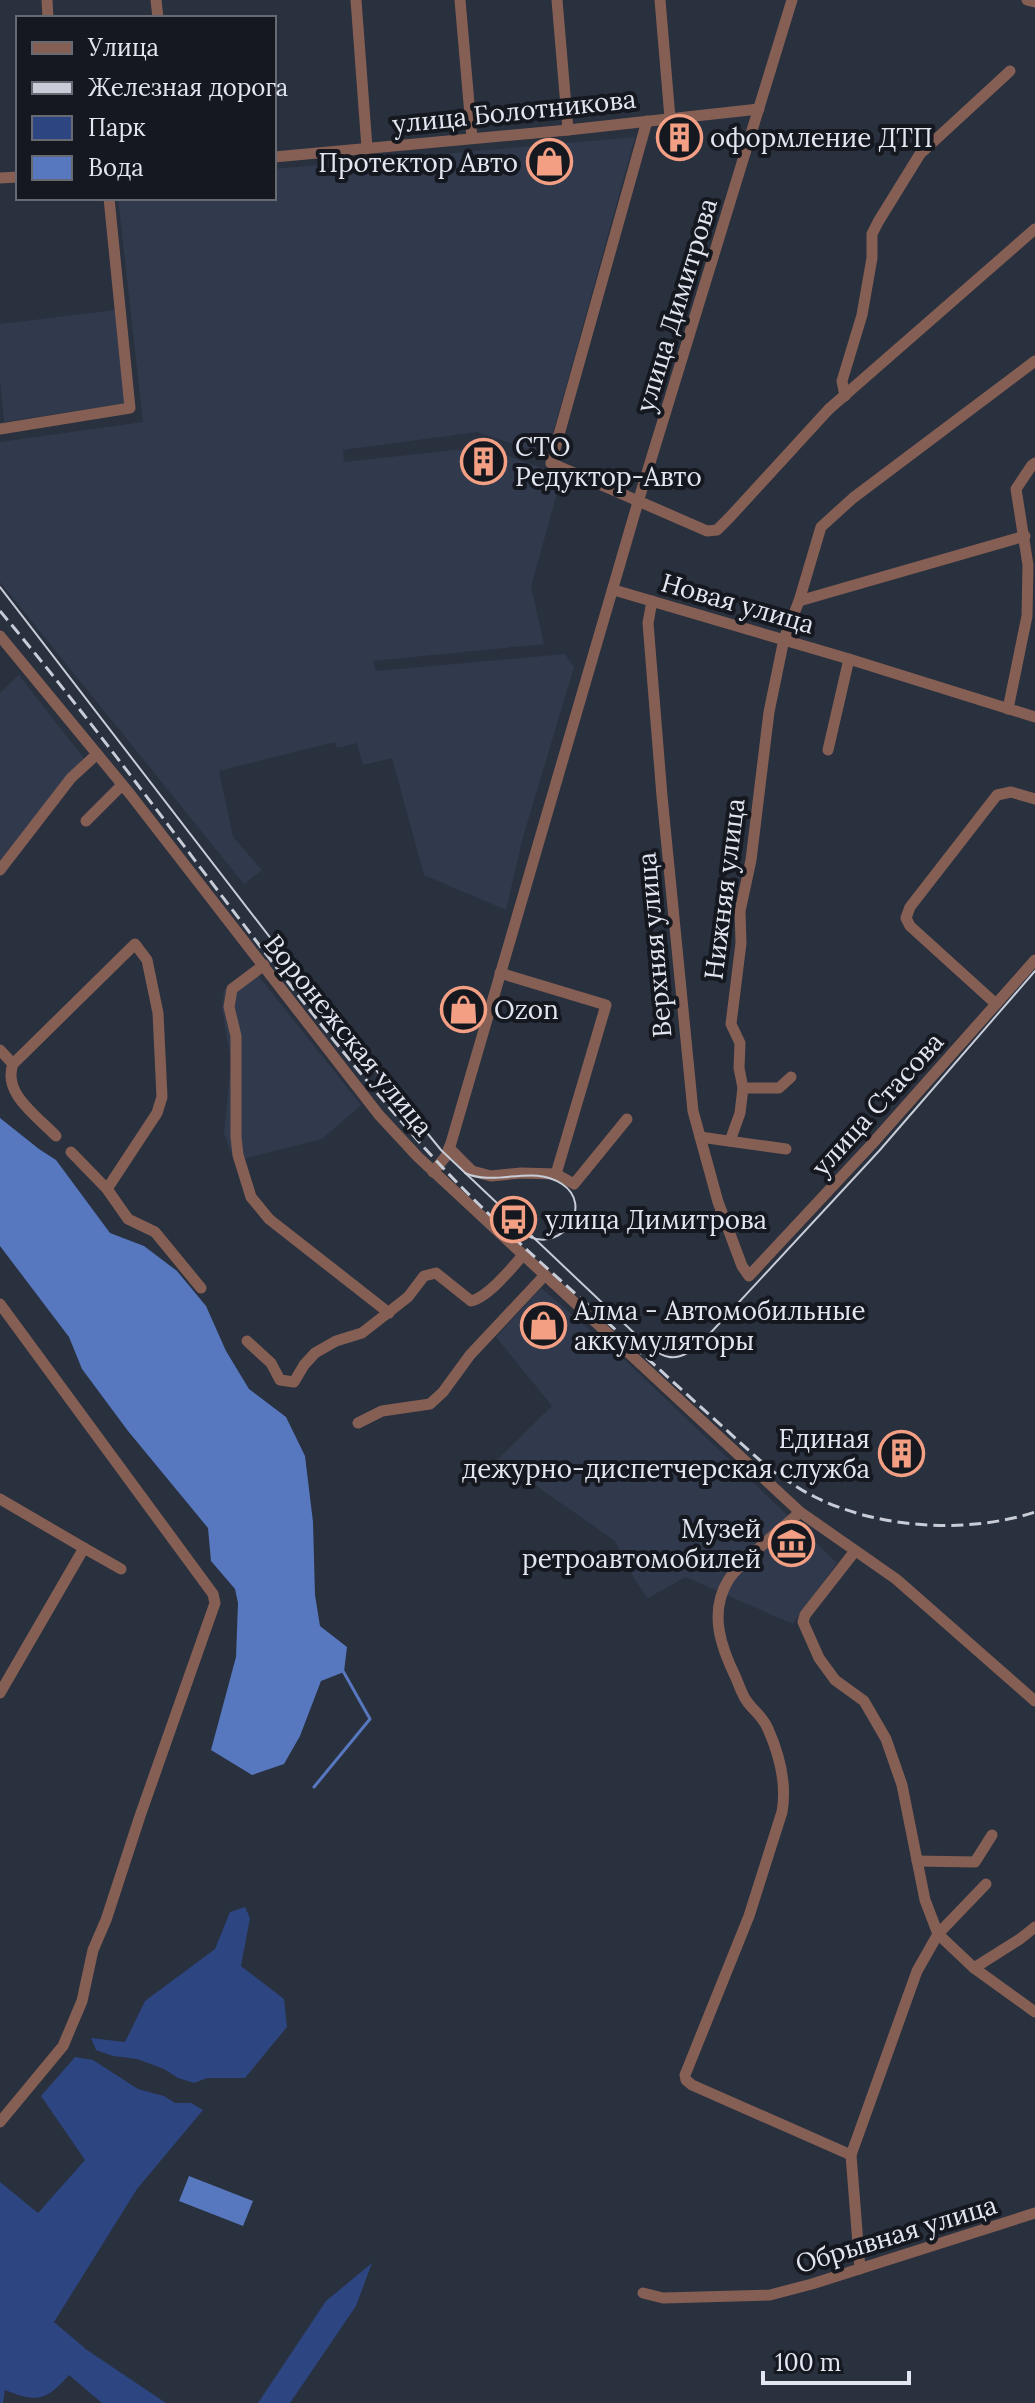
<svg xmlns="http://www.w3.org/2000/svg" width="1035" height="2403" font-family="Lora,serif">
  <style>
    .built { fill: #313a4d }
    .green { fill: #2d4580 }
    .water { fill: #5777bf }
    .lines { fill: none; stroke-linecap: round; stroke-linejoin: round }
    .stream { stroke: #5777bf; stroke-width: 3 }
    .minor { stroke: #855f54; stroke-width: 11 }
    .tram { stroke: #c8ccd7; stroke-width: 2 }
    .rail { stroke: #c8ccd7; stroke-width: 3; stroke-dasharray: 12 6; stroke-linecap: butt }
    .labels { text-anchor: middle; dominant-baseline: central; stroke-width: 8; stroke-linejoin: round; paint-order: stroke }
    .street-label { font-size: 26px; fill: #e2e6f0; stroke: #15181f }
    .poi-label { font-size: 26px; fill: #e2e6f0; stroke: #15181f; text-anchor: start }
  </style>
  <rect width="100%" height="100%" fill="#29303e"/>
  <!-- built -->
  <g class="built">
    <polygon points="635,137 547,455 477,432 343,450 344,462 482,447 562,475 531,587 544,644 373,661 376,671 565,654 574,667 523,837 506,910 424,875 392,758 363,765 357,743 337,748 335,742 219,771 233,837 262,870 244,884 0,582 0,442 143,422 118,198 274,198 274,169"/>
    <polygon points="116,310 126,403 4,422 0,380 0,324"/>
    <polygon points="19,675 85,760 0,861 0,693"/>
    <polygon points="253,969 361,1105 322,1139 234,1161 224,1133 231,1061 222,1009 224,990"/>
    <polygon points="541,1288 626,1361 837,1563 793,1624 686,1577 648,1598 635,1580 615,1541 498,1459 552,1406 496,1337"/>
  </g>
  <!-- green -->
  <g class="green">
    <polygon points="245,1907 250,1918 241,1966 284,1999 287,2027 245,2078 207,2078 194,2083 178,2078 164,2069 137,2059 113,2056 96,2050 91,2038 125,2042 145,2001 215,1949 230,1912"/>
    <path d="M 75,2057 L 93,2060 L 138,2089 L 164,2096 L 175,2103 L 191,2103 L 203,2110 L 137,2189 L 54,2322 L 87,2350 L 166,2403 L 102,2403 L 69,2375 C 46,2401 37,2403 5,2390 L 3,2403 L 0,2403 L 0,2182 L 38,2213 L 85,2160 L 41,2096 Z"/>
    <polygon points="372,2263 356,2306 290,2403 258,2403 326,2301"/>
  </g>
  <!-- water -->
  <g class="water">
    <polygon points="0,1118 39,1149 56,1160 110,1233 144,1246 177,1271 206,1306 226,1351 249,1389 286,1417 305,1456 313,1522 315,1595 320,1626 347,1647 344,1672 321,1681 300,1736 284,1764 252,1775 211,1750 236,1657 238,1603 235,1589 211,1561 208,1528 128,1431 82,1369 69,1337 0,1246"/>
    <polygon points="189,2176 253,2201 243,2226 179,2201"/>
  </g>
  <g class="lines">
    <!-- stream -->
    <polyline class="stream" points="314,1787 370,1719 343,1671"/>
    <!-- minor -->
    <g class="minor">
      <polyline points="47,0 48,18"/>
      <polyline points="156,0 158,18"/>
      <polyline points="356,0 367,148"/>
      <polyline points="460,0 472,138"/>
      <polyline points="557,0 568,130"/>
      <polyline points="660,0 670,118"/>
      <polyline points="1027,0 1035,2"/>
      <polyline points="647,121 551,463 707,531 717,530 730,517 829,409 1035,229"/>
      <polyline points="274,157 568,130 759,109"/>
      <polyline points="0,178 18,177"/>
      <polyline points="845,396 842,381 862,315 872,258 872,234 878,222 920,154 1010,71"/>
      <polyline points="0,429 130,408 109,198"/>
      <polyline points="614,590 849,659 1035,717"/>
      <polyline points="652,601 648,623 662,796 693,1111 718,1202 742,1266 749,1276 872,1144 1035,960"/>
      <polyline points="799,601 1025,536"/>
      <polyline points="0,636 130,794 379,1115 418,1157 800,1512 896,1579 1035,1701"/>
      <polyline points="1008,709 1027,616 1028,565 1016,489 1032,465 1035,463"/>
      <polyline points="828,750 849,659"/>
      <polyline points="86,821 122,785"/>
      <polyline points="0,870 71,778 97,754"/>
      <polyline points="264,965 232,989 229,1007 236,1036 236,1137 238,1155 251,1197 269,1219 389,1313"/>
      <polyline points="996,1004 910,926 906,918 910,907 997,795 1011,792 1035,799"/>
      <polyline points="0,1050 13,1064"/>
      <polyline points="743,1088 779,1088 791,1077"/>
      <path d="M 56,1136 C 37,1116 2,1093 13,1064 L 135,944 L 147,960 L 158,1013 L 162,1097 L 157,1113 L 107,1189"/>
      <polyline points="700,1137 786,1149"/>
      <polyline points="730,1141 740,1113 743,1088 739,1068 740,1043 731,1024 741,943 740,911 751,860 769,712 784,639 799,601 821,527 853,498 1035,361"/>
      <polyline points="449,1148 472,1171 491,1176 521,1173 556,1174 606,1005 500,973"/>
      <polyline points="71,1152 107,1189 128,1219 155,1232 201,1288"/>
      <polyline points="433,1172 446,1156 451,1143 638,502 792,0"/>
      <polyline points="556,1174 574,1184 627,1119"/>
      <polyline points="0,1304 213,1594 215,1603 140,1816 106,1920 93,1950 82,2001 63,2046 0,2122"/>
      <path d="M 247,1341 L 271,1363 L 280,1380 L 294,1382 L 304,1365 L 315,1353 L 336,1341 L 362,1333 L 408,1297 L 424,1276 L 436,1273 L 471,1301 C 488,1297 511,1269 523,1255"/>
      <polyline points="358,1423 382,1411 430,1404 443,1392 470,1355 545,1275"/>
      <polyline points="0,1499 84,1548 0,1693"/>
      <path d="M 800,1512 C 782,1529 742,1560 729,1579 C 708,1612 721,1647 736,1678 C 739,1685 742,1694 746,1700 C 754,1712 762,1715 768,1729 C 780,1756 787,1784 782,1812 L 749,1916 L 685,2075 L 686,2080 L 692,2085 L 851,2155"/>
      <polyline points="84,1548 121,1569"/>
      <polyline points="855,1551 805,1615 803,1622 819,1658 835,1680 864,1701 886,1739 902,1785 925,1900 938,1934 974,1968 1035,2012"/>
      <polyline points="917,1861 975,1862 992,1835"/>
      <polyline points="974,1968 1020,1939 1035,1927"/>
      <polyline points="860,2269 851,2155 917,1971 938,1934 986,1884"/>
      <polyline points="643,2293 663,2298 770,2295 812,2284 1035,2213"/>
    </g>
    <!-- tram -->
    <g class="tram">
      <path d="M 0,587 L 302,979 L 441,1150 L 632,1331 C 659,1355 672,1371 703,1341 L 879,1151 L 1035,971"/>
      <path d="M 465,1173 C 496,1187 533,1164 562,1184 C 594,1205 563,1251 530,1237"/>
    </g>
    <!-- rail -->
    <path class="rail" d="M 0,611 C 141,779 263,962 407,1128 C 459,1189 520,1244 579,1297 C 644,1355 708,1414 772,1471 C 787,1480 800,1490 815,1497 C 879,1529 968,1534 1035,1512"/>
  </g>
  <!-- icons -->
  <defs>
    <symbol id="building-ring" viewBox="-11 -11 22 22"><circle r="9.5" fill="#15181f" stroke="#f39f84" stroke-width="1.5"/><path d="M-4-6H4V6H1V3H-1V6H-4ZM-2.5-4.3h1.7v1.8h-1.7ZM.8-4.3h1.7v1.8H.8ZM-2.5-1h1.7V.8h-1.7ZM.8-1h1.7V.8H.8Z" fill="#f39f84"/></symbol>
    <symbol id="shop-ring" viewBox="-11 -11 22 22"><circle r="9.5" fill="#15181f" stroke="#f39f84" stroke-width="1.5"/><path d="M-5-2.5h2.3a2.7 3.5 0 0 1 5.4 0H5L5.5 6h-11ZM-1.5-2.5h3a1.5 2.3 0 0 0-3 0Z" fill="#f39f84"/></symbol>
    <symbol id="bus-ring" viewBox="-11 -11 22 22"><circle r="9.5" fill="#15181f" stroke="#f39f84" stroke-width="1.5"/><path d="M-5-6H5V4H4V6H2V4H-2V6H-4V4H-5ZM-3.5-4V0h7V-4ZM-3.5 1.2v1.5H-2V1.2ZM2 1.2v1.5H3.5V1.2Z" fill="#f39f84"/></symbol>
    <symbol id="museum-ring" viewBox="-11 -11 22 22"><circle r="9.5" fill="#15181f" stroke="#f39f84" stroke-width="1.5"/><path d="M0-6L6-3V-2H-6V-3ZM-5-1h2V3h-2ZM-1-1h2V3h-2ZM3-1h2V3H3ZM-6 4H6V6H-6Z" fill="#f39f84"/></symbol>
  </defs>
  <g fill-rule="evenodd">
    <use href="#building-ring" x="654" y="112" width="51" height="51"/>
    <use href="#shop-ring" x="524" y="136" width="51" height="51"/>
    <use href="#building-ring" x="458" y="436" width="51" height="51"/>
    <use href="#shop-ring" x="438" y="984" width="51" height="51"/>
    <use href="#bus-ring" x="488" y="1194" width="51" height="51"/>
    <use href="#shop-ring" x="518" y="1300" width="51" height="51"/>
    <use href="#building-ring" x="876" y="1428" width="51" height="51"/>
    <use href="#museum-ring" x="766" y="1518" width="51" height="51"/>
  </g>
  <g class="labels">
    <!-- street labels -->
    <g class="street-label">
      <text transform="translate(514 111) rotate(-6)">улица Болотникова</text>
      <text transform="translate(676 305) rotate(-73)">улица Димитрова</text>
      <text transform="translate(738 603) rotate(16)">Новая улица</text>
      <text transform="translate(724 889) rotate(-83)">Нижняя улица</text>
      <text transform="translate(654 945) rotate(-95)">Верхняя улица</text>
      <text transform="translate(349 1035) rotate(51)">Воронежская улица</text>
      <text transform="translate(877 1104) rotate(-48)">улица Стасова</text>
      <text transform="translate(896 2234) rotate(-17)">Обрывная улица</text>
    </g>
    <!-- poi labels -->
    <g class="poi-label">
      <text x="710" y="137">оформление ДТП</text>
      <text x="518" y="162" text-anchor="end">Протектор Авто</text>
      <text x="515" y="446">СТО<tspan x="515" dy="30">Редуктор-Авто</tspan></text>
      <text x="494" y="1009">Ozon</text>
      <text x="545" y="1219">улица Димитрова</text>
      <text x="574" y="1310">Алма - Автомобильные<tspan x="574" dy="30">аккумуляторы</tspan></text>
      <text x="870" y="1438" text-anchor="end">Единая<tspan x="870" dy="30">дежурно-диспетчерская служба</tspan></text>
      <text x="761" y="1528" text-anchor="end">Музей<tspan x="761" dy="30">ретроавтомобилей</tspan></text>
    </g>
  </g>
  <!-- legend -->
  <rect x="16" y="16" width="260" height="184" fill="#15181f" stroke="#676a73" stroke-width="2"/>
  <rect x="32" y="42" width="40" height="12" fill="#855f54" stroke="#676a73" stroke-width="2"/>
  <text x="88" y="56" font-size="24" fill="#e2e6f0">Улица</text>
  <rect x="32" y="82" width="40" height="12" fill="#c8ccd7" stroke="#676a73" stroke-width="2"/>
  <text x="88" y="96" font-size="24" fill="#e2e6f0">Железная дорога</text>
  <rect x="32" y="116" width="40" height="24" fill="#2d4580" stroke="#676a73" stroke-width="2"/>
  <text x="88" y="136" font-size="24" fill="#e2e6f0">Парк</text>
  <rect x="32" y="156" width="40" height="24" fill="#5777bf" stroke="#676a73" stroke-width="2"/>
  <text x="88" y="176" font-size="24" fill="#e2e6f0">Вода</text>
  <!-- scale -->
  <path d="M763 2371v12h146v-12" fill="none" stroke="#e2e6f0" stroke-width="4"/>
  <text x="775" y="2371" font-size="24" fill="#e2e6f0" stroke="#15181f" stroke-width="6" paint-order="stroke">100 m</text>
</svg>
